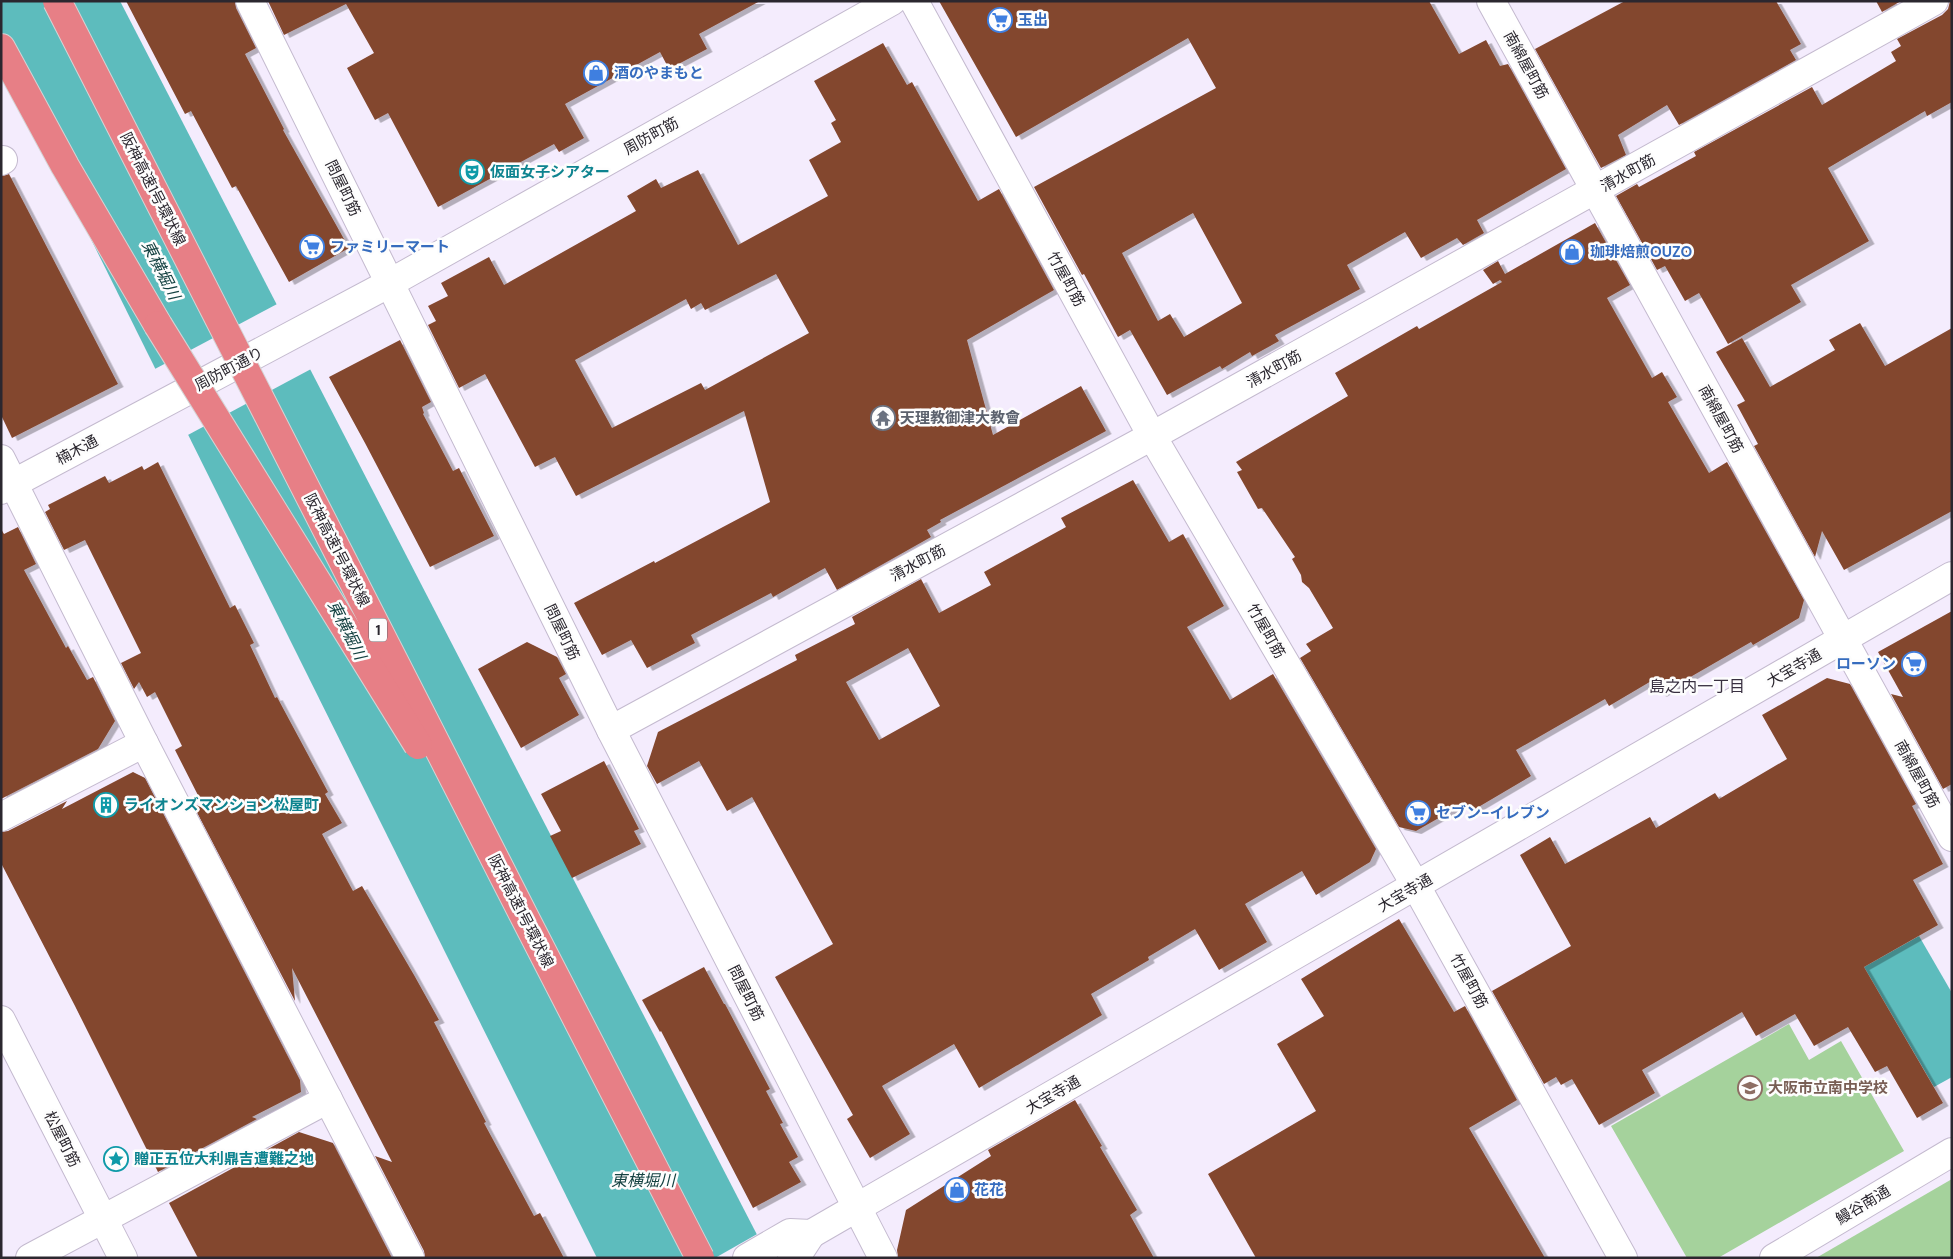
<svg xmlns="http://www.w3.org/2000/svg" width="1953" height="1259" font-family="'DM Sans','Noto Sans JP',sans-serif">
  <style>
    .green { fill: #a5d29c }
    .water { fill: #5dbcbd }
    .pier { fill: #f4ecfd }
    .building { fill: #83472f; fill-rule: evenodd; filter: url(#shadow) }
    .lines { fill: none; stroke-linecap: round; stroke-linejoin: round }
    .minor-casing { stroke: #c4bacf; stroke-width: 30 }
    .tertiary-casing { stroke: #c4bacf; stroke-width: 30 }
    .motorway-casing { stroke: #d5d4d5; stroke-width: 30 }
    .minor { stroke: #fff; stroke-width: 28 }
    .tertiary { stroke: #fff; stroke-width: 28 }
    .motorway { stroke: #e77f86; stroke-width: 28 }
    .motorway-bridge-casing { stroke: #d5d4d5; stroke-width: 30; stroke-linecap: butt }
    .motorway-bridge { stroke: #e77f86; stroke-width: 28 }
    .labels { text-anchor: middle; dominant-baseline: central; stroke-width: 5; stroke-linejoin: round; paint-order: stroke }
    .shield { fill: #fdfdfd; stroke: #6a676d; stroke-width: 1 }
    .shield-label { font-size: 14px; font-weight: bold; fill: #2b272f }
    .shop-label { font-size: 15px; font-weight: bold; fill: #366cbe; stroke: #fdfdfd; text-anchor: start }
    .street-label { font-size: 15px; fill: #2b272f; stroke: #fdfdfd }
    .culture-label { font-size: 15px; font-weight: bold; fill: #0d838f; stroke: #fdfdfd; text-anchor: start }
    .worship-label { font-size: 15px; font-weight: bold; fill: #5b616d; stroke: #fdfdfd; text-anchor: start }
    .education-label { font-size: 15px; font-weight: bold; fill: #785e54; stroke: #fdfdfd; text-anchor: start }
    .water-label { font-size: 16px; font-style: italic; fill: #154242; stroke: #fdfdfd }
    .neighbourhood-label { font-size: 16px; fill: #393041; stroke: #fdfdfd }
  </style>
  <defs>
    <filter id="shadow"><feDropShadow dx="5.5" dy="3" stdDeviation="0" flood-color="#0004"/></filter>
  </defs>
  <rect width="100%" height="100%" fill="#f4ecfd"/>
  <!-- green -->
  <g class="green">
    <polygon points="1789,1024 1809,1060 1841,1041 1904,1151 1718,1258 1687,1258 1611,1126"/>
    <polygon points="1952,1179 1952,1258 1816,1258"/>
  </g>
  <!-- water -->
  <g class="water">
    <polygon points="1,1 120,1 769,1258 597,1258 1,58"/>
    <polygon points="1919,936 1952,993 1952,1077 1934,1087 1864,967"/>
  </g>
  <!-- pier -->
  <g class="pier">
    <polygon points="279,303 313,368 186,436 153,370"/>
    <polygon points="759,1233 772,1258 715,1258"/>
  </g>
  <!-- building -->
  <g class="building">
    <polygon points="126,1 235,1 236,8 256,48 245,54 284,129 283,130 349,248 289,282 236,186 232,188 191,111 185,114"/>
    <polygon points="268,1 760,1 699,34 707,49 669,69 660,52 565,104 584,138 559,152 554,144 438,207 388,113 375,120 347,68 374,53 346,4 284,35"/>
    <path d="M 939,1 L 1429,1 L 1459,54 L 1486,40 L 1500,66 L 1508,64 L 1566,169 L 1477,220 L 1484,233 L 1463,245 L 1457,238 L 1421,258 L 1405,232 L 1347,265 L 1360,289 L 1275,335 L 1279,341 L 1252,356 L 1250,352 L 1222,369 L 1220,366 L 1167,395 L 1130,330 L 1118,337 L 1084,274 L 1082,275 L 1034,187 L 1216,88 L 1188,38 L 1016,137 ZM 1193,213 L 1242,303 L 1184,337 L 1170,314 L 1158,321 L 1122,253 Z"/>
    <polygon points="1625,1 1776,1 1801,44 1790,50 1796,60 1679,125 1667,105 1618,135 1626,155 1601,168 1535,49"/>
    <polygon points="1876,1 1901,1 1882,12"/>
    <polygon points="1950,1 1952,1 1952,102 1927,116 1925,111 1828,168 1869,241 1791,285 1801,302 1728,344 1699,293 1685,301 1665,266 1657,270 1616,196 1637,184 1639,187 1696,156 1694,152 1812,87 1822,105 1896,61 1891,52 1901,46 1897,39 1942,15 1948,9"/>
    <path d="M 883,43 L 907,85 L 912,82 L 978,201 L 999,189 L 1054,290 L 967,340 L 993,435 L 1081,386 L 1106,431 L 940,520 L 941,522 L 927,530 L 931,537 L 837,590 L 825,568 L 773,597 L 771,593 L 691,635 L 695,643 L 647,668 L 631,640 L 602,655 L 574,603 L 654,561 L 655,563 L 770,502 L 744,411 L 576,496 L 555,457 L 535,467 L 485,374 L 459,388 L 428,325 L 436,321 L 428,306 L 448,296 L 441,283 L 489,257 L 504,285 L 636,211 L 627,196 L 656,179 L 661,188 L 698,170 L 738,245 L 828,196 L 809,160 L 841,142 L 831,123 L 836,120 L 814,81 ZM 776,274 L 809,333 L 705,390 L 701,383 L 612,428 L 575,360 L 686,299 L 691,309 L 701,303 L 705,310 Z"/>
    <polygon points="9,174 118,384 12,438 1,415 1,176"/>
    <polygon points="1595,223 1630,285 1607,298 1652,378 1662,372 1677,397 1668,402 1709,473 1727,462 1804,600 1799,618 1753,645 1751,642 1661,694 1653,680 1609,706 1605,699 1516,750 1531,776 1470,812 1465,803 1416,831 1399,827 1300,658 1311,651 1306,644 1333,628 1309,588 1302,582 1301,575 1292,559 1295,557 1262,508 1258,509 1237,472 1242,470 1236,462 1348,396 1335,373 1417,326 1419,329 1502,282 1500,280 1493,284 1483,270 1498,261 1505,274"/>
    <polygon points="1860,323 1885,366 1952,328 1952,511 1844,570 1822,531 1815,557 1754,446 1758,444 1737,405 1745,401 1716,352 1742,338 1770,387 1835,350 1829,340"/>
    <polygon points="400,340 431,402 422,407 424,413 423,414 453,471 459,468 494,536 430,567 365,443 329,377"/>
    <polygon points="158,462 230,608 235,605 254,643 250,645 275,698 277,697 328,792 325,794 342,823 322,834 353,891 362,886 414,975 439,1020 434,1022 486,1122 484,1123 534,1216 540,1213 564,1258 425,1258 424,1251 375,1156 392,1162 292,968 295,1001 192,803 205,809 175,750 182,746 155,692 147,697 139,682 134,689 121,663 141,653 85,540 64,550 45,512 50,509 48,505 105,476 109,483 142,466 144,470"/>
    <path d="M 1133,480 L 1169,542 L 1183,534 L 1224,606 L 1187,627 L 1230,700 L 1273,674 L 1376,849 L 1370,862 L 1316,895 L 1302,871 L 1245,904 L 1267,942 L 1219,970 L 1195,929 L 1148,957 L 1149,960 L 1091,994 L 1102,1015 L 979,1088 L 954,1044 L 882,1086 L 910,1134 L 870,1158 L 847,1119 L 853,1115 L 775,977 L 833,944 L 752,797 L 727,811 L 699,761 L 657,784 L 647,766 L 658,732 L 797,660 L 795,655 L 855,624 L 852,617 L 921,579 L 939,613 L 991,585 L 984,572 L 1066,527 L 1061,518 ZM 908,648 L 940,706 L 879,740 L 846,682 Z"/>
    <polygon points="18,527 36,564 24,570 66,648 68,646 87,680 93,677 115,721 98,749 1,799 1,529 4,534"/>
    <polygon points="1952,611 1952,784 1943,789 1891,694 1903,697 1878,652"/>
    <polygon points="527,642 557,657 566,674 559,678 579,715 521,748 478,669"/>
    <polygon points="1827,678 1850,684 1916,804 1912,806 1943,864 1913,880 1938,925 1864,967 1943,1103 1917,1118 1887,1066 1875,1072 1848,1027 1814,1046 1795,1014 1756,1036 1742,1012 1642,1070 1655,1093 1599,1125 1572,1079 1561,1085 1556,1077 1544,1084 1492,991 1571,946 1520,855 1550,837 1565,864 1650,817 1656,828 1715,793 1719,799 1787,759 1762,715"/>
    <polygon points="604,761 639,829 634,831 641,844 572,878 550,836 561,831 541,794"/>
    <polygon points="133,772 145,778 300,1080 301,1092 252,1117 257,1119 158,1172 75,1006 1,863 1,832 8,831 67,801 62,809"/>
    <polygon points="1399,919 1454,1012 1465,1006 1517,1100 1469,1128 1545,1258 1256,1258 1208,1174 1316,1111 1277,1044 1324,1016 1301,979"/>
    <polygon points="704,967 724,1004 725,1004 770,1089 766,1091 783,1123 780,1124 798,1157 789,1162 801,1182 753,1208 661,1031 660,1032 642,1000"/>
    <polygon points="1075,1100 1102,1146 1100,1147 1137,1210 1130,1215 1154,1258 898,1258 897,1250 906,1210 991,1156 988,1150"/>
    <polygon points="299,1132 333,1143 392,1258 198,1258 169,1203"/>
  </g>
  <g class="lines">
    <defs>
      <g id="minor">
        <polyline points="914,1 1152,436 1416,886 1623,1258"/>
        <polyline points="1491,1 1952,837"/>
        <polyline points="1,161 3,160"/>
        <polyline points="1,459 144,743 410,1258"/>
        <polyline points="1,490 390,283 892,1"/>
        <polyline points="611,730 1152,436 1934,1"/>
        <polyline points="1,817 144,743"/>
        <polyline points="856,1208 1952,576"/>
        <polyline points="30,1258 328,1099"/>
        <polyline points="747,1258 790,1233 811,1234 798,1254 792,1258"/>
        <polyline points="1774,1258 1952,1152"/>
      </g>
      <g id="tertiary">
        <polyline points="250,1 611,730 883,1258"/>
        <polyline points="1,1020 123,1258"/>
        <polyline points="811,1234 856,1208"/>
      </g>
      <polyline id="motorway" points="1,48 65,166 158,325"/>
    </defs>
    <!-- minor casing -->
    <use href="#minor" class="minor-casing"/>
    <!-- tertiary casing -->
    <use href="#tertiary" class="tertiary-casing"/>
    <!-- motorway casing -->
    <use href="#motorway" class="motorway-casing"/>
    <!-- minor -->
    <use href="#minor" class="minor"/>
    <!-- tertiary -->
    <use href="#tertiary" class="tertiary"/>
    <!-- motorway -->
    <use href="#motorway" class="motorway"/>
    <defs>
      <g id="motorway-bridge">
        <polyline points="57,1 523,914 700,1258"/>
        <polyline points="158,325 418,745"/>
      </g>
    </defs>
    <!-- motorway-bridge casing -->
    <use href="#motorway-bridge" class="motorway-bridge-casing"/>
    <!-- motorway-bridge -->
    <use href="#motorway-bridge" class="motorway-bridge"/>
  </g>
  <!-- icons -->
  <defs>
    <symbol id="supermarket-ring" viewBox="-11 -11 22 22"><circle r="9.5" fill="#fdfdfd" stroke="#3f7fe0" stroke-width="1.5"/><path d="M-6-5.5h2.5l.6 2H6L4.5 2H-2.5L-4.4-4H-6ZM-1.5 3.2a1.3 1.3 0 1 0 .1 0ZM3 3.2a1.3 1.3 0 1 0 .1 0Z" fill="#3f7fe0"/></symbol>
    <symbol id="shop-ring" viewBox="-11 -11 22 22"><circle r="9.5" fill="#fdfdfd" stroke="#3f7fe0" stroke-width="1.5"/><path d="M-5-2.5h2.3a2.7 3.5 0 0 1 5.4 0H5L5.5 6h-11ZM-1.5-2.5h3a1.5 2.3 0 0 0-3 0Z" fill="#3f7fe0"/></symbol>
    <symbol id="theatre-ring" viewBox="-11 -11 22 22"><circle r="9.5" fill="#fdfdfd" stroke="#0f9aa8" stroke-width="1.5"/><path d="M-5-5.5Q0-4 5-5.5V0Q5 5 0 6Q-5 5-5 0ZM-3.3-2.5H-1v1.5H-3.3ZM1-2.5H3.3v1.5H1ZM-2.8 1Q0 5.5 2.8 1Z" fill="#0f9aa8"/></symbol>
    <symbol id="temple-ring" viewBox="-11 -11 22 22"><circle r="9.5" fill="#fdfdfd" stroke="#6b7280" stroke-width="1.5"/><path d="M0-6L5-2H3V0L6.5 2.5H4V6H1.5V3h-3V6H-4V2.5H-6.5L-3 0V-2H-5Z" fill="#6b7280"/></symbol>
    <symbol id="building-ring" viewBox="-11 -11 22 22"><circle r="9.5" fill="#fdfdfd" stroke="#0f9aa8" stroke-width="1.5"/><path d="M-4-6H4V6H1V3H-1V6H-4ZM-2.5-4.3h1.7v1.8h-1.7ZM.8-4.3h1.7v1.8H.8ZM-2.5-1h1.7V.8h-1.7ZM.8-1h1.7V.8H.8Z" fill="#0f9aa8"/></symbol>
    <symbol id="school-ring" viewBox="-11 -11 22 22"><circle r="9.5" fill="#fdfdfd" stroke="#8d6e63" stroke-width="1.5"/><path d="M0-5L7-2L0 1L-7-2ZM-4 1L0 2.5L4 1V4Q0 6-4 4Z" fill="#8d6e63"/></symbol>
    <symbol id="sight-ring" viewBox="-11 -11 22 22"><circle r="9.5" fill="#fdfdfd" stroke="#0f9aa8" stroke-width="1.5"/><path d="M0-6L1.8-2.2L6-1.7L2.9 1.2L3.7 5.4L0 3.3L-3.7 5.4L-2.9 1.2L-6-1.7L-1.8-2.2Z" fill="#0f9aa8"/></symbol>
  </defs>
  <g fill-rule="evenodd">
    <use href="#supermarket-ring" x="986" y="6" width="28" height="28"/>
    <use href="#shop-ring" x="582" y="59" width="28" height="28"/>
    <use href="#theatre-ring" x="458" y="158" width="28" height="28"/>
    <use href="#supermarket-ring" x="298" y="233" width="28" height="28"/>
    <use href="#shop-ring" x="1558" y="238" width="28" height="28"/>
    <use href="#temple-ring" x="869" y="404" width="28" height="28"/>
    <use href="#supermarket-ring" x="1900" y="650" width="28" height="28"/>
    <use href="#building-ring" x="92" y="791" width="28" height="28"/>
    <use href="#supermarket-ring" x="1404" y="799" width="28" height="28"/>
    <use href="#school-ring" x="1736" y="1074" width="28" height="28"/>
    <use href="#sight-ring" x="102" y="1145" width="28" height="28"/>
    <use href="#shop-ring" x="943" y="1176" width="28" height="28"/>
  </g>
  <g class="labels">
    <!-- shield labels -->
    <rect class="shield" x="369" y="618.5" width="18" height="23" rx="4"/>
    <g class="shield-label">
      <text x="378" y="630">1</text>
    </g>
    <!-- shop labels -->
    <g class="shop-label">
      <text x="1018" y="20">玉出</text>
      <text x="614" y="73">酒のやまもと</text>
      <text x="330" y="247">ファミリーマート</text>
      <text x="1590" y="252">珈琲焙煎OUZO</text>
      <text x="1896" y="664" text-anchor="end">ローソン</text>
      <text x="1436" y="813">セブン-イレブン</text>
      <text x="974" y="1190">花花</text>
    </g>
    <!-- street labels -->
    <g class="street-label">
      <text transform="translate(1526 65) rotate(61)">南綿屋町筋</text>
      <text transform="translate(651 136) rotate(-29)">周防町筋</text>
      <text transform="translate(1628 173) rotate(-29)">清水町筋</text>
      <text transform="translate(343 188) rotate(64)">問屋町筋</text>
      <text transform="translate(153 189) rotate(63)">阪神高速1号環状線</text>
      <text transform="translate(1066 279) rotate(61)">竹屋町筋</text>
      <text transform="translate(229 369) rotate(-28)">周防町通り</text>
      <text transform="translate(1274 369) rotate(-29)">清水町筋</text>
      <text transform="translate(1721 419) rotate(61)">南綿屋町筋</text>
      <text transform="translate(77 450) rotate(-28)">楠木通</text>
      <text transform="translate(337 550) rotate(63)">阪神高速1号環状線</text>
      <text transform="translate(918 563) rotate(-28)">清水町筋</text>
      <text transform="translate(1266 631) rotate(60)">竹屋町筋</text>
      <text transform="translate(562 632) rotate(64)">問屋町筋</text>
      <text transform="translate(1794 668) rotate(-30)">大宝寺通</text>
      <text transform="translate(1917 774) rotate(61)">南綿屋町筋</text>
      <text transform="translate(1405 893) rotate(-30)">大宝寺通</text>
      <text transform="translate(521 911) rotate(63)">阪神高速1号環状線</text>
      <text transform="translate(1469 981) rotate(61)">竹屋町筋</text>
      <text transform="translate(746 993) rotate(63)">問屋町筋</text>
      <text transform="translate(1053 1095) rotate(-30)">大宝寺通</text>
      <text transform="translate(62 1139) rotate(63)">松屋町筋</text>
      <text transform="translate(1863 1205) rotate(-31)">鰻谷南通</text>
    </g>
    <!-- culture labels -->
    <g class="culture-label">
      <text x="490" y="172">仮面女子シアター</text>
      <text x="124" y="805">ライオンズマンション松屋町</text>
      <text x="134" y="1159">贈正五位大利鼎吉遭難之地</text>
    </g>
    <!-- worship labels -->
    <g class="worship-label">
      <text x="900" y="418">天理教御津大教會</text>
    </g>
    <!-- education labels -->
    <g class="education-label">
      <text x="1768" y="1088">大阪市立南中学校</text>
    </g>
    <!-- water labels -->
    <g class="water-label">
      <text transform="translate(161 270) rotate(63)">東横堀川</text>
      <text transform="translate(347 630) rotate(63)">東横堀川</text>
      <text x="643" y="1180">東横堀川</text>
    </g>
    <!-- neighbourhood labels -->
    <g class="neighbourhood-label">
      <text x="1697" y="686">島之内一丁目</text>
    </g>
  </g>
  <!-- border -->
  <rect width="1953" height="1259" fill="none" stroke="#2b272f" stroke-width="5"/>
</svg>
